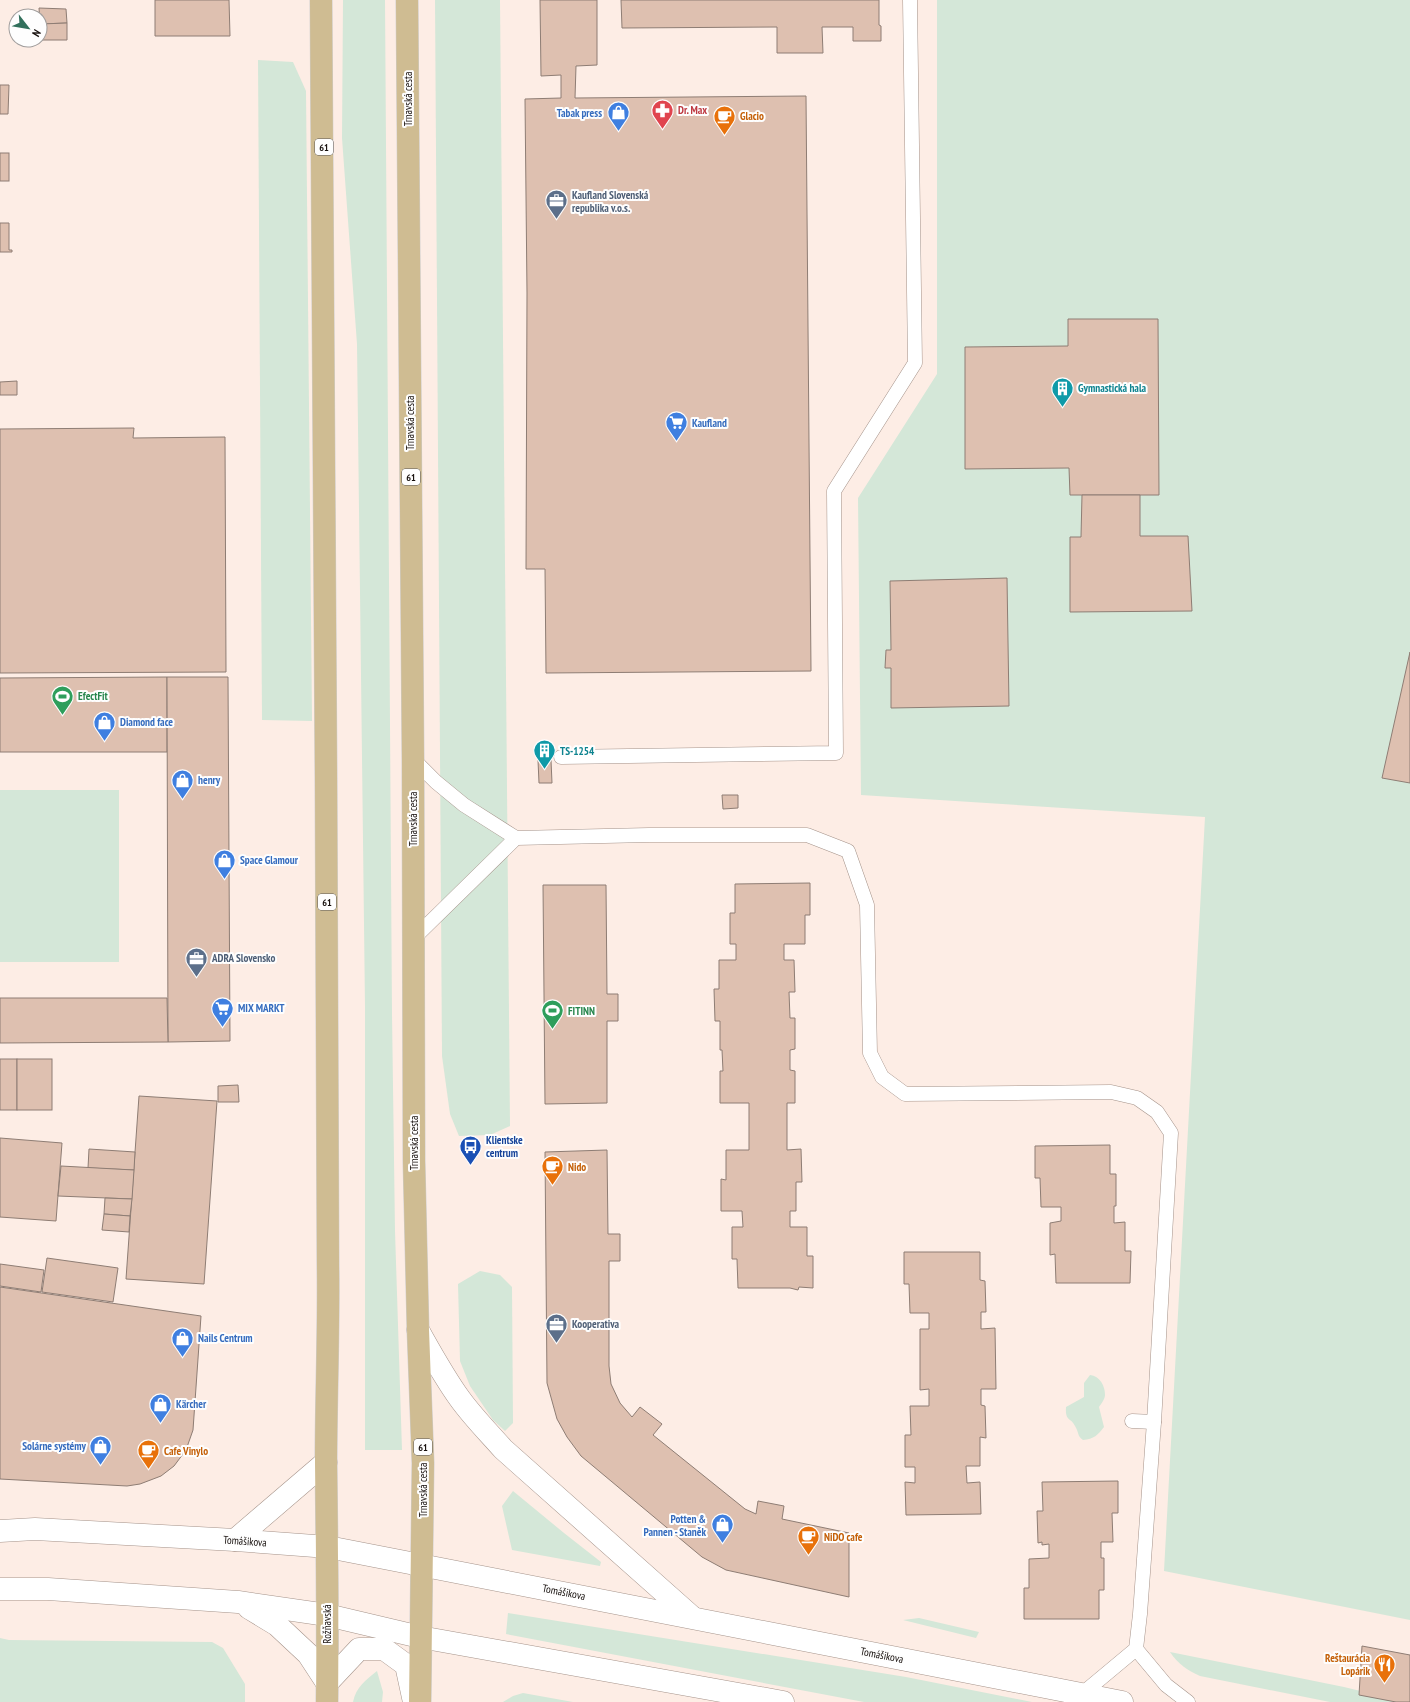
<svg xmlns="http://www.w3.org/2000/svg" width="1410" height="1702" font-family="'PT Sans Narrow',sans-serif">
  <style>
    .green { fill: #d4e7d8 }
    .building { fill: #dec0b0; stroke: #8e7d74 }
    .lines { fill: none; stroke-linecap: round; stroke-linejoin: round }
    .service-casing { stroke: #a5938a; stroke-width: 15 }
    .secondary-casing { stroke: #a5938a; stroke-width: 23 }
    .primary-casing { stroke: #d0cfce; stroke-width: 23 }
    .service { stroke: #fff; stroke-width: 14 }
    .secondary { stroke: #fff; stroke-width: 22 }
    .primary { stroke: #cfbc92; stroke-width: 22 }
    .labels { text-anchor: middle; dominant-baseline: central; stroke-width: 4; stroke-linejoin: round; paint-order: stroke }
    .shield { fill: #fefefe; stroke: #5b5654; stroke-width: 1 }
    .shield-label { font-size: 10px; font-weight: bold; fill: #150e0b }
    .street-label { font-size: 11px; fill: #150e0b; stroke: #fefefe }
    .health-label { font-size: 11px; font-weight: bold; fill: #be3a42; stroke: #fefefe; text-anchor: start }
    .shop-label { font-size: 11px; font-weight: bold; fill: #366cbe; stroke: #fefefe; text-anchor: start }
    .food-label { font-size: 11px; font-weight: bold; fill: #c56008; stroke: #fefefe; text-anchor: start }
    .service-label { font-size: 11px; font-weight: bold; fill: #4e5e75; stroke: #fefefe; text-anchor: start }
    .culture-label { font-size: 11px; font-weight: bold; fill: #0d838f; stroke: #fefefe; text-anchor: start }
    .leisure-label { font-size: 11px; font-weight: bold; fill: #27864d; stroke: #fefefe; text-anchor: start }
    .transit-label { font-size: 11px; font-weight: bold; fill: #164399; stroke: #fefefe; text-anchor: start }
  </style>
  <rect width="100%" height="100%" fill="#fdede5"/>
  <!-- green -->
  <g class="green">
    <polygon points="343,0 385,0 392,1014 395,1231 402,1450 365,1450 365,1006 357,344 342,138"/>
    <polygon points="435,0 500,0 510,1126 490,1135 459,1136 450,1114 442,1056"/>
    <polygon points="937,0 1410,0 1410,1620 1164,1571 1205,817 861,795 858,498 937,374"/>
    <polygon points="258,60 293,62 306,91 312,721 262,720"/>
    <rect x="0" y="790" width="119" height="172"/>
    <polygon points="480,1271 500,1275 512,1287 513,1423 505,1431 493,1420 470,1386 460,1361 458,1284"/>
    <path d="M 1090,1375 C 1100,1376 1105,1386 1105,1395 C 1105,1399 1101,1404 1099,1407 L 1104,1427 C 1098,1435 1094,1439 1083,1440 C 1077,1436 1079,1432 1075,1426 C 1071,1417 1065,1422 1066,1407 L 1084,1397 L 1084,1383 Z"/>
    <polygon points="513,1491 564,1533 601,1562 600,1566 512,1550 502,1506"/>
    <polygon points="508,1613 906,1677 1032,1702 864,1702 506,1634"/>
    <polygon points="919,1618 979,1632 976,1638 903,1620"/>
    <polygon points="0,1638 9,1640 212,1642 223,1648 245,1684 245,1702 0,1702"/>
    <path d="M 1170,1652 L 1344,1687 L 1406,1702 L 1330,1702 L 1200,1676 C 1187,1670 1178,1664 1170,1652 Z"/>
    <path d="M 377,1671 L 383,1692 L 382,1702 L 353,1702 C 356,1687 366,1680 377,1671 Z"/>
    <polygon points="523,1693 573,1702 503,1702 513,1696"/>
  </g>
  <!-- building -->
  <g class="building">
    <polygon points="155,0 229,0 230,36 155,36"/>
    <polygon points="540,0 597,0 597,65 576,66 575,98 806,96 811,671 546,673 545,569 526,569 527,293 525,99 561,98 561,75 541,76"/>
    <polygon points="621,0 879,0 879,25 881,26 881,41 853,41 853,27 822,27 823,53 777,53 777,27 622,28"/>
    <polygon points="39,8 66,9 67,23 40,24"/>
    <polygon points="67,23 67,40 40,40 40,24"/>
    <polygon points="0,85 9,85 8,114 0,114"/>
    <rect x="0" y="153" width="9" height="28"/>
    <polygon points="0,223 9,223 9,250 12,250 12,252 0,252"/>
    <polygon points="1068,319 1158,319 1159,495 1070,495 1069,468 965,469 965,347 1068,346"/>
    <polygon points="17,381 17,395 0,395 0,382"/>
    <polygon points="134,428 133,438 225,437 226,672 0,673 0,429"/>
    <polygon points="1082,495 1140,495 1140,536 1188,536 1192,611 1070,612 1070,537 1081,537"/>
    <polygon points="1007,578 1009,706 891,708 891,668 885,668 886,650 891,650 890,581"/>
    <polygon points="1410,652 1410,783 1382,778"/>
    <polygon points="167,677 167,752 0,752 0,678"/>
    <polygon points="167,677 228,677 230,1041 168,1042"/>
    <polygon points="538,760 551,760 552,783 539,783"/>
    <polygon points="722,795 738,795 738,808 723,809"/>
    <polygon points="810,883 810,915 805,915 805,944 784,944 784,960 794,960 795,992 789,992 790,1018 795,1018 795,1049 790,1050 790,1070 795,1071 795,1103 787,1103 787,1150 801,1149 802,1182 796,1182 796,1211 790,1211 790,1227 807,1227 807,1256 813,1256 813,1288 799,1287 798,1290 790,1288 738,1288 737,1259 732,1259 732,1227 743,1227 742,1211 721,1211 721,1179 726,1180 726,1150 749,1150 749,1103 720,1103 720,1071 723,1071 722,1050 720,1050 720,1021 715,1021 714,989 719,989 719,960 736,960 736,944 730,944 730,913 735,913 735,884"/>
    <polygon points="543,885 606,885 607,994 618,994 618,1021 607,1021 607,1103 545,1104"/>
    <polygon points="0,998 167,998 168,1042 0,1043"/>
    <rect x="0" y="1059" width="17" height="51"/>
    <rect x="17" y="1059" width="35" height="51"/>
    <polygon points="238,1085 239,1102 218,1102 218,1086"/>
    <polygon points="139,1096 217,1101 204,1284 126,1279"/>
    <polygon points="0,1138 62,1143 56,1221 0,1217"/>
    <polygon points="1110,1145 1110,1174 1116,1174 1116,1206 1114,1206 1114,1223 1125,1222 1125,1251 1131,1251 1130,1283 1056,1283 1055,1254 1050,1255 1050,1223 1061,1221 1061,1207 1041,1207 1040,1178 1035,1178 1035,1146"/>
    <polygon points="89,1149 135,1152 134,1170 88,1168"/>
    <polygon points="607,1150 608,1234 620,1234 620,1261 609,1261 609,1366 611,1384 620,1403 632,1417 640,1407 662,1424 653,1435 745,1509 756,1514 758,1501 784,1506 782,1519 849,1533 849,1597 726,1570 702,1557 581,1456 567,1437 557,1419 547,1383 545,1152"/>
    <polygon points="61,1166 134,1170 132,1199 58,1196"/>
    <polygon points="105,1198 132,1199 130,1216 104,1214"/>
    <polygon points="104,1214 130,1216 129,1232 102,1230"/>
    <polygon points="904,1252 980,1252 980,1280 985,1281 986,1312 981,1312 981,1329 995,1328 996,1389 981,1389 981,1405 985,1406 986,1438 980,1437 980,1466 966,1466 967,1483 980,1482 981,1514 906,1515 905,1482 915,1483 915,1467 905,1467 905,1435 911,1435 910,1406 929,1406 929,1389 920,1390 920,1329 929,1329 929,1313 910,1313 909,1284 904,1284"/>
    <polygon points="47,1258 118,1268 113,1302 42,1292"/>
    <polygon points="0,1264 44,1270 41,1292 0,1286"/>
    <polygon points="0,1287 201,1316 193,1430 186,1450 174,1466 161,1476 140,1484 127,1486 0,1479"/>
    <polygon points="1118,1481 1118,1513 1112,1513 1113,1542 1101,1542 1101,1558 1104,1558 1104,1590 1099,1590 1099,1619 1024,1619 1024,1588 1029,1588 1029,1559 1049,1558 1049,1544 1042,1545 1042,1542 1038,1543 1037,1511 1043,1511 1042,1482"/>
    <polygon points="1362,1646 1410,1655 1410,1702 1396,1702 1359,1695"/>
  </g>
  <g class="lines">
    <defs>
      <g id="service">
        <polyline points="561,757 836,753 834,491 915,363 910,0"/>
        <polyline points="413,759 436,782 464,805 516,838 649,835 807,835 848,851 867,905 870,1053 882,1077 905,1094 1111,1092 1137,1098 1157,1112 1171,1133 1154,1422 1140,1614 1136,1649 1082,1694"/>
        <polyline points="413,939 516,838"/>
        <polyline points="1132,1421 1154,1422"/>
        <polyline points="1136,1649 1166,1685 1188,1702"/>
      </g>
      <g id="secondary">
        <path d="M 418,1330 C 431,1353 444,1377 460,1399 C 473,1417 488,1432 503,1449 L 691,1616"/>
        <polyline points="0,1531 35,1529 235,1540 328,1547 1122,1702"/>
        <polyline points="235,1540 326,1462"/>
        <polyline points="0,1589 48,1589 238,1602 327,1615 420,1637 783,1702"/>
        <polyline points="249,1608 277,1625 308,1654 327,1683 359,1649 384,1649 406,1665 414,1702"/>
      </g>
      <g id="primary">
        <path d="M 321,0 C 327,422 325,844 328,1266 C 329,1331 326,1397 326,1463 C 327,1542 328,1622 327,1702"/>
        <polyline points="407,0 413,759 414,1161 418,1330 423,1463 420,1702"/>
      </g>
    </defs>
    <!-- service casing -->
    <use href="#service" class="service-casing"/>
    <!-- secondary casing -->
    <use href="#secondary" class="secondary-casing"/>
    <!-- primary casing -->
    <use href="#primary" class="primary-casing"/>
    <!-- service -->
    <use href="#service" class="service"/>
    <!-- secondary -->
    <use href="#secondary" class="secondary"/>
    <!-- primary -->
    <use href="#primary" class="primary"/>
  </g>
  <!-- icons -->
  <defs>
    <symbol id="pharmacy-pin" viewBox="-11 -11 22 30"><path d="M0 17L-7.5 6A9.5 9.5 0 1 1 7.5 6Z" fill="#e0444e" stroke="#fefefe"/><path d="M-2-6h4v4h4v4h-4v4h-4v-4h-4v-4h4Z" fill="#fff"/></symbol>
    <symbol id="shop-pin" viewBox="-11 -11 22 30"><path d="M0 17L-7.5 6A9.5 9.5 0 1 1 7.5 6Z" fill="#3f7fe0" stroke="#fefefe"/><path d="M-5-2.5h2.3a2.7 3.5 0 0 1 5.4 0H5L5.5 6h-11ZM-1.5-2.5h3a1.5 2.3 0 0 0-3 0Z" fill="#fff"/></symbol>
    <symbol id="cafe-pin" viewBox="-11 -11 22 30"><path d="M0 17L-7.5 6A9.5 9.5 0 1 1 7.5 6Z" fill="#e8710a" stroke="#fefefe"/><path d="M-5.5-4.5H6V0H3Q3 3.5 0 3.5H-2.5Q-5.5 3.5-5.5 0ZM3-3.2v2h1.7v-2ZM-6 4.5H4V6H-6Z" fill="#fff"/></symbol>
    <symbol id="office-pin" viewBox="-11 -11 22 30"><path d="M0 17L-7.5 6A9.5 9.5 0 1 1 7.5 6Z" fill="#5c6f8a" stroke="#fefefe"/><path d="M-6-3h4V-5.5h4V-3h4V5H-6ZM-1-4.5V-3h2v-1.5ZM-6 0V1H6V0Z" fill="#fff"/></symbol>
    <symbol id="building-pin" viewBox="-11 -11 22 30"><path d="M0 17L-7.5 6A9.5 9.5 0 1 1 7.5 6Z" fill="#0f9aa8" stroke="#fefefe"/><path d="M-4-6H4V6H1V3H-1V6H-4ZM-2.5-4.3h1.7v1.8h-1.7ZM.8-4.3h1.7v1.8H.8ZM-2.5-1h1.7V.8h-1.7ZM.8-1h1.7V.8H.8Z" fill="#fff"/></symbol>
    <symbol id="supermarket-pin" viewBox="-11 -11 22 30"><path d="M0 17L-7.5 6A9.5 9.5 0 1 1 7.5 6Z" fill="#3f7fe0" stroke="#fefefe"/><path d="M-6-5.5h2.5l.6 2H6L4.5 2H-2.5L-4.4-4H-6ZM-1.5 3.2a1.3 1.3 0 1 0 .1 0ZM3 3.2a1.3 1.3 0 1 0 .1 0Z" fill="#fff"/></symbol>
    <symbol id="stadium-pin" viewBox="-11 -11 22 30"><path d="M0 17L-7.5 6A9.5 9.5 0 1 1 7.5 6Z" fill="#2e9e5b" stroke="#fefefe"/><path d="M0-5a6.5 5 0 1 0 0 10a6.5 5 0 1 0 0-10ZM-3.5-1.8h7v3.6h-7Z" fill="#fff"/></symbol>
    <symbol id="bus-pin" viewBox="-11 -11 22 30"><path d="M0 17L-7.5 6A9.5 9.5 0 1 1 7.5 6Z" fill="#1a4fb4" stroke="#fefefe"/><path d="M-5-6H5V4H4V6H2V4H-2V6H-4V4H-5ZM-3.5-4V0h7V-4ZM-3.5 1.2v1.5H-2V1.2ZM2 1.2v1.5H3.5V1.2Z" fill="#fff"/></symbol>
    <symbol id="restaurant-pin" viewBox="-11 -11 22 30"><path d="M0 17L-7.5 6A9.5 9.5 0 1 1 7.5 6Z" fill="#e8710a" stroke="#fefefe"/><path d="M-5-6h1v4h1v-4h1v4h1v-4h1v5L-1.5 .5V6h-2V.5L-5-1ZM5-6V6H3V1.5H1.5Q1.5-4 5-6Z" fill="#fff"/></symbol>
  </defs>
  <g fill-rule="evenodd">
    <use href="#pharmacy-pin" x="650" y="98" width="25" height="34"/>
    <use href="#shop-pin" x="606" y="100" width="25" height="34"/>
    <use href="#cafe-pin" x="712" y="104" width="25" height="34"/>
    <use href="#office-pin" x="544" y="188" width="25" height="34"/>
    <use href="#building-pin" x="1050" y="376" width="25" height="34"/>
    <use href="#supermarket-pin" x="664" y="410" width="25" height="34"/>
    <use href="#stadium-pin" x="50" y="684" width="25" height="34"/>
    <use href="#shop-pin" x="92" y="710" width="25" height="34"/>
    <use href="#building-pin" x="532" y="738" width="25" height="34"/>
    <use href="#shop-pin" x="170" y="768" width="25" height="34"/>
    <use href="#shop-pin" x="212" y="848" width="25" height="34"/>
    <use href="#office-pin" x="184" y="946" width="25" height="34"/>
    <use href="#supermarket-pin" x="210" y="996" width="25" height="34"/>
    <use href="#stadium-pin" x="540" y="998" width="25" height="34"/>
    <use href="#bus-pin" x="458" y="1134" width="25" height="34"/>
    <use href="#cafe-pin" x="540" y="1154" width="25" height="34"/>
    <use href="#office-pin" x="544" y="1312" width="25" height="34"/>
    <use href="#shop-pin" x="170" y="1326" width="25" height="34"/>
    <use href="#shop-pin" x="148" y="1392" width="25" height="34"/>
    <use href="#shop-pin" x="88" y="1434" width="25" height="34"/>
    <use href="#cafe-pin" x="136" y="1438" width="25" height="34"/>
    <use href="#shop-pin" x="710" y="1512" width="25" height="34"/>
    <use href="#cafe-pin" x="796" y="1524" width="25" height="34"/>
    <use href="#restaurant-pin" x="1372" y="1652" width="25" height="34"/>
  </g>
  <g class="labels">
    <!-- shield labels -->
    <g class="shield">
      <rect x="315" y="139" width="18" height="16" rx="3"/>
      <rect x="402" y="469" width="18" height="16" rx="3"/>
      <rect x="318" y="894" width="18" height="16" rx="3"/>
      <rect x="414" y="1439" width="18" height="16" rx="3"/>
    </g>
    <g class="shield-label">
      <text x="324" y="147">61</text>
      <text x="411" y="477">61</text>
      <text x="327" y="902">61</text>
      <text x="423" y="1447">61</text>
    </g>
    <!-- street labels -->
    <g class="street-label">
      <text transform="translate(408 99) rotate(-90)">Trnavská cesta</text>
      <text transform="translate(410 423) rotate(-90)">Trnavská cesta</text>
      <text transform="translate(413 819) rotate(-90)">Trnavská cesta</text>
      <text transform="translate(414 1143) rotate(-90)">Trnavská cesta</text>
      <text transform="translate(423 1490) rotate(-90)">Trnavská cesta</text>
      <text transform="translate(245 1541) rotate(4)">Tomášikova</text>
      <text transform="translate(564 1592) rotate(11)">Tomášikova</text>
      <text transform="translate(327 1624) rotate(-90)">Rožňavská</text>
      <text transform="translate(882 1655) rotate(11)">Tomášikova</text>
    </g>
    <!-- health labels -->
    <g class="health-label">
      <text x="678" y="110">Dr. Max</text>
    </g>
    <!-- shop labels -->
    <g class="shop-label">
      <text x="602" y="113" text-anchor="end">Tabak press</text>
      <text x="692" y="423">Kaufland</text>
      <text x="120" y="722">Diamond face</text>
      <text x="198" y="780">henry</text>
      <text x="240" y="860">Space Glamour</text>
      <text x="238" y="1008">MIX MARKT</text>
      <text x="198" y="1338">Nails Centrum</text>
      <text x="176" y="1404">Kärcher</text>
      <text x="86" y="1446" text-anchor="end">Solárne systémy</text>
      <text x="706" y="1519" text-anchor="end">Potten &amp;<tspan x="706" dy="13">Pannen - Staněk</tspan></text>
    </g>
    <!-- food labels -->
    <g class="food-label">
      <text x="740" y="116">Glacio</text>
      <text x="568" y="1167">Nido</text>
      <text x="164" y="1451">Cafe Vinylo</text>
      <text x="824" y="1537">NiDO cafe</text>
      <text x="1370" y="1658" text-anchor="end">Reštaurácia<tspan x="1370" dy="13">Lopárik</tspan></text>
    </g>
    <!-- service labels -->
    <g class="service-label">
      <text x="572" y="195">Kaufland Slovenská<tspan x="572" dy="13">republika v.o.s.</tspan></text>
      <text x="212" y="958">ADRA Slovensko</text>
      <text x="572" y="1324">Kooperativa</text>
    </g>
    <!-- culture labels -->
    <g class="culture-label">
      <text x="1078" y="388">Gymnastická hala</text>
      <text x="560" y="751">TS-1254</text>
    </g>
    <!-- leisure labels -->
    <g class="leisure-label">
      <text x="78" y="696">EfectFit</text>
      <text x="568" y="1011">FITINN</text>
    </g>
    <!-- transit labels -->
    <g class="transit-label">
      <text x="486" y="1140">Klientske<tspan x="486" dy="13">centrum</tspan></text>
    </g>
  </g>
  <!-- north arrow -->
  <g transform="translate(28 28) rotate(121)"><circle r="19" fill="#fefefe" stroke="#a19e9d"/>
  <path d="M0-3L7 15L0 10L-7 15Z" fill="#32705c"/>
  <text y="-6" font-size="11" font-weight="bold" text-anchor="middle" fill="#150e0b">N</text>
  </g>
</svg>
